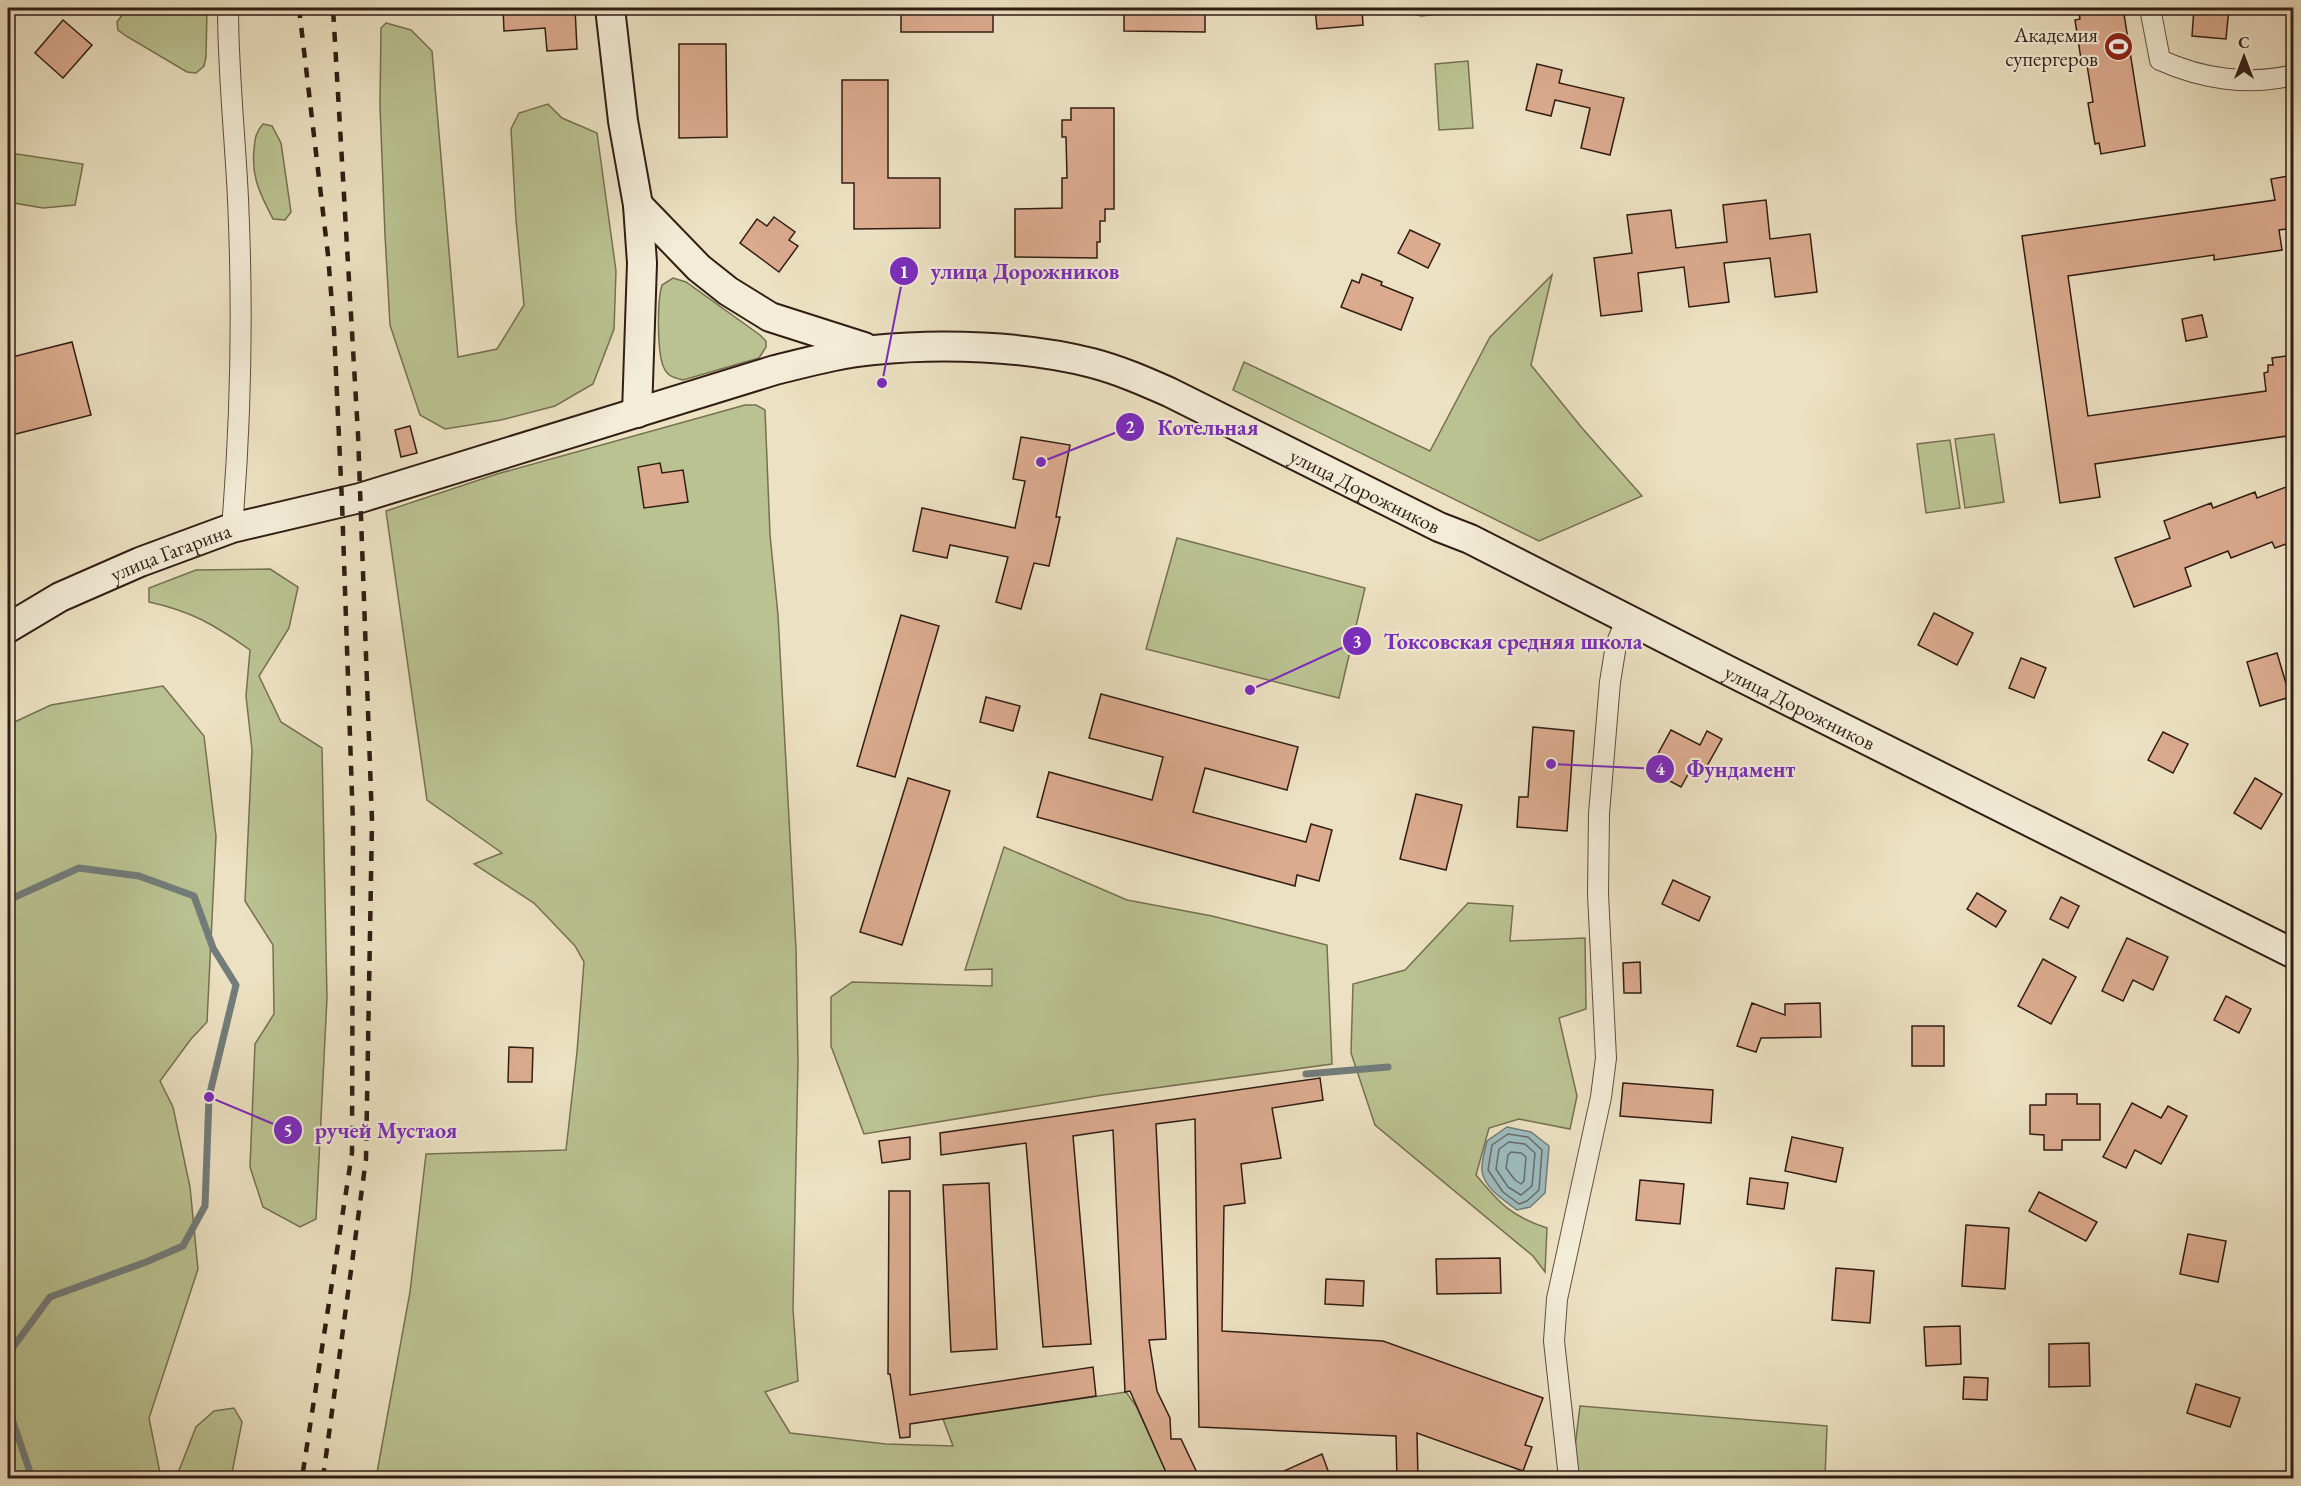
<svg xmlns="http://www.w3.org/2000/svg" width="2301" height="1486" font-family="'EB Garamond',serif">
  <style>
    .green { fill: #bac291; stroke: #767052; stroke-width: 1.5 }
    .water { fill: #9dbbbe; stroke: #727c7a; stroke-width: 1.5 }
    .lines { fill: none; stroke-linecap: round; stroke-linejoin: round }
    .shore { stroke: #676c69; stroke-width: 1.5 }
    .stream { stroke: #727c7a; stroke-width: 7 }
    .building { fill: #dcab8f; stroke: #311d14; stroke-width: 1.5 }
    .street-casing { stroke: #604e40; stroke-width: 22 }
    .secondary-casing { stroke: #311d14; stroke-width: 32 }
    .street { stroke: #f3ecd7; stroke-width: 20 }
    .secondary { stroke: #f3ecd7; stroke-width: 28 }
    .rail { stroke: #311d14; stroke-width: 4.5; stroke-dasharray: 10 10; stroke-linecap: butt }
    .labels { text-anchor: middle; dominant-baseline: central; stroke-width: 4.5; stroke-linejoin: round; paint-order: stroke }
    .poi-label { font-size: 21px; fill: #311d14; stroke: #f3ecd7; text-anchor: end }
    .street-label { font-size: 21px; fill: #311d14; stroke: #f3ecd7 }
    .leader { fill: none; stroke: #7b2cbf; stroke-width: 2 }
    .callout-dot { fill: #7b2cbf; stroke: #f3ecd7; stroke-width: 2 }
    .mark-label { font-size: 18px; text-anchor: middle; font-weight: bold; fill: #fff }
    .callout-label { font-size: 22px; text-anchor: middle; font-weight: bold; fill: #7b2cbf; stroke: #f3ecd7; stroke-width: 4.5; stroke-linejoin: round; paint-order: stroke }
  </style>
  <rect width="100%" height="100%" fill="#ece1c2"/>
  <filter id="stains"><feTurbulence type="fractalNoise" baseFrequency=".00333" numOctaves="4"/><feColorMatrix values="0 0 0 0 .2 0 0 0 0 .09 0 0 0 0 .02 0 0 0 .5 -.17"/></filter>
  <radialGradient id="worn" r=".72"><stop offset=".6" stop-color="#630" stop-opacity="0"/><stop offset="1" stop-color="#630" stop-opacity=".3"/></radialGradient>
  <!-- green -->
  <g class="green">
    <polygon points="127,8 207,8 206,57 204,66 196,73 187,72 126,36 118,30 117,22"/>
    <polygon points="1409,8 1501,8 1421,16 1410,13"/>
    <polygon points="386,23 411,30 432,51 458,357 497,349 524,305 516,220 511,129 519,113 548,104 562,118 597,133 616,271 614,329 593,384 555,406 501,420 445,429 420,415 390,325 385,235 380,106 381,28"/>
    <polygon points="1468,61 1473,128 1439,130 1435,64"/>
    <path d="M 263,124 L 272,126 L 281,143 L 291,212 L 285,220 L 273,219 C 261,196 251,177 254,150 C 255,139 255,133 263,124 Z"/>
    <polygon points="17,154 83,164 75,205 43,208 8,202 8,160"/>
    <polygon points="1552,275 1531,365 1582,428 1642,496 1539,541 1233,390 1244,362 1430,451 1490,337"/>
    <path d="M 673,278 L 686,282 L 760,335 L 766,341 L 766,347 L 759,358 L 683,380 C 675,378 668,377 664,368 C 657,354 657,301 662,285 Z"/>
    <polygon points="745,405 756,405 765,410 770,535 778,615 796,949 798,1061 793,1309 798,1381 765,1392 790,1433 886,1444 953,1446 943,1419 1126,1392 1136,1406 1169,1478 376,1478 410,1292 426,1154 566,1150 577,1052 584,962 575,946 534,903 474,864 502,853 427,800 386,511 497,474"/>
    <polygon points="1994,434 2004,502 1965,508 1955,439"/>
    <polygon points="1950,440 1960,508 1926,513 1917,444"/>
    <polygon points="1177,538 1365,588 1339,698 1146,649"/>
    <path d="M 270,569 L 298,587 L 289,628 L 259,676 L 281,722 L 322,748 L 327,998 L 316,1219 L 300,1227 L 263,1207 L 250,1167 L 255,1044 L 274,1014 L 273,945 L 245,901 L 252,750 L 246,696 L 250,650 C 215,625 191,611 149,602 L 149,588 L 196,570 Z"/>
    <polygon points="163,686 204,736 216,836 207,1022 191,1039 160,1081 173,1107 190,1187 198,1269 149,1418 161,1478 8,1478 8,725 51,705"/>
    <polygon points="1004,847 1127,900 1212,916 1327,945 1332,1064 1103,1095 864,1134 831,1046 831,997 852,982 992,986 992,969 965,970"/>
    <path d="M 1468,903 L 1513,906 L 1510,941 L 1585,938 L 1586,1009 L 1559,1018 L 1577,1096 L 1570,1129 L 1519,1119 L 1489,1128 L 1476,1175 C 1500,1204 1511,1216 1547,1228 L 1545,1272 L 1533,1256 L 1375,1125 L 1351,1053 L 1353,984 L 1405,970 Z"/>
    <polygon points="1580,1406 1827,1426 1825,1478 1575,1478 1573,1463"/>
    <polygon points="234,1408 242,1422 231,1478 176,1478 196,1427 214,1411"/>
  </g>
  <!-- water -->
  <path class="water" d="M 1507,1127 L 1531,1132 L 1549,1146 L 1545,1193 L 1530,1207 L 1517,1210 C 1505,1201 1484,1188 1482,1171 C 1481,1162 1485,1150 1487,1141 Z"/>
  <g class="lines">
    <!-- shore -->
    <g class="shore">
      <polygon points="1508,1134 1528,1137 1542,1150 1539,1190 1527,1201 1519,1204 1503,1192 1488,1170 1492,1145"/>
      <polygon points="1509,1142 1525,1144 1535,1153 1532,1186 1521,1195 1508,1187 1496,1169 1499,1149"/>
      <polygon points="1511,1152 1521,1153 1526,1157 1524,1181 1521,1184 1515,1180 1506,1168 1508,1155"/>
    </g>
    <!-- stream -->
    <g class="stream">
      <polyline points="8,903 15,897 79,868 139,876 194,896 213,948 236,985 209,1097 205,1206 183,1246 146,1262 50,1297 8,1354"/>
      <polyline points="1306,1074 1388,1067"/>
      <polyline points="8,1407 32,1478"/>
    </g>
  </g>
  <!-- building -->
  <g class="building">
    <polygon points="503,8 575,8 577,49 547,51 545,28 504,31"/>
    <rect x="901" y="8" width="92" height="24"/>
    <polygon points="1124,8 1205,8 1205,32 1124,31"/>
    <polygon points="1315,8 1362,8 1363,25 1317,29"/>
    <polygon points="2078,8 2123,8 2145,146 2101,154 2099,143 2095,144 2088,103 2093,102 2086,59 2081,59 2075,20 2080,19"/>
    <polygon points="2194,8 2229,8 2226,39 2192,36"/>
    <polygon points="63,20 92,45 63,78 35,53"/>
    <polygon points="679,44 726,44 727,137 679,138"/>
    <polygon points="1537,64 1562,70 1559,83 1624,98 1610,155 1581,148 1590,108 1555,100 1551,116 1526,110"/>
    <polygon points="842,80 888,80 888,178 940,178 940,228 854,229 854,183 842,183"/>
    <polygon points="1071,108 1114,108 1114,209 1105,209 1105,221 1100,221 1100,242 1097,242 1097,258 1015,257 1015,209 1062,208 1062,178 1067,178 1066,137 1062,137 1062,120 1071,120"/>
    <polygon points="2294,175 2294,228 2279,230 2282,250 2214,260 2214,255 2068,276 2088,416 2266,391 2264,373 2268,372 2268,365 2273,365 2272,358 2294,355 2294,435 2095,464 2100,497 2060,503 2022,236 2275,200 2271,179"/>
    <polygon points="1766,200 1770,239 1810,234 1817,292 1775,297 1770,258 1724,263 1729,302 1689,307 1684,267 1638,273 1642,311 1601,316 1594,258 1632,253 1627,215 1671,210 1676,248 1727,242 1723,205"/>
    <polygon points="774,217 795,232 789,240 798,246 779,272 740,243 757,219 767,226"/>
    <polygon points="1410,230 1440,244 1428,268 1398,253"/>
    <polygon points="1362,274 1382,282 1381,285 1413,298 1401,330 1341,307 1352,280 1359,283"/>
    <polygon points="2202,315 2207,337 2186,341 2182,319"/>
    <polygon points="72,342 91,415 8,436 8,358"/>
    <polygon points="410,426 417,453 401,457 395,430"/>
    <polygon points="1021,437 1070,445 1056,517 1060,517 1049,566 1034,563 1021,609 996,602 1008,557 950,545 947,558 913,551 922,508 1015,528 1025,481 1013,479"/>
    <polygon points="660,463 662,473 683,470 688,502 644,508 638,467"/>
    <polygon points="2294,484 2294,541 2275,548 2272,542 2231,558 2228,551 2185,568 2191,586 2134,607 2115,558 2170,538 2164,521 2211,503 2213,508 2255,492 2257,498"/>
    <polygon points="1934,613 1973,633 1957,665 1918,645"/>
    <polygon points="901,615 939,626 895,777 857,766"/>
    <polygon points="2277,653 2290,697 2260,706 2247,662"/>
    <polygon points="2021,658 2046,668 2034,698 2009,688"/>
    <polygon points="1101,694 1298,747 1287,790 1205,768 1193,812 1306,842 1311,824 1332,830 1319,881 1297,875 1295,886 1037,817 1049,772 1152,800 1163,757 1089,738"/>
    <polygon points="986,697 1020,706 1013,731 980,722"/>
    <polygon points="1533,727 1574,731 1567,831 1517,827 1519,797 1528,797"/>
    <polygon points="1671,730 1700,745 1707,731 1722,739 1702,775 1691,769 1681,787 1649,770"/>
    <polygon points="2163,732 2188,744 2173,773 2148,760"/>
    <polygon points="908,778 950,791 902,945 860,932"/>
    <polygon points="2255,778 2282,794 2261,829 2234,813"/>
    <polygon points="1416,794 1462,805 1446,870 1400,859"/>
    <polygon points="1673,880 1710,897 1699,921 1662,904"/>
    <polygon points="1977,893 2006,911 1996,927 1967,909"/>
    <polygon points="2061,897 2079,906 2068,928 2050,919"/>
    <polygon points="2127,938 2168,957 2153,990 2133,980 2123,1001 2102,991"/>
    <polygon points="2043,959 2076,977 2051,1024 2018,1006"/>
    <polygon points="1640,962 1641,993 1624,993 1623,963"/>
    <polygon points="2226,996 2251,1009 2239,1033 2214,1020"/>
    <polygon points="1752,1003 1785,1015 1785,1004 1820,1003 1821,1037 1761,1038 1756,1052 1737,1046"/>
    <rect x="1912" y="1026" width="32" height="40"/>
    <polygon points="509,1047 533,1048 532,1082 508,1082"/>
    <polygon points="1320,1078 1323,1100 1272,1108 1281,1158 1241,1164 1245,1203 1224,1206 1222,1331 1383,1341 1543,1398 1525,1445 1532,1447 1523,1471 1417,1433 1418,1479 1397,1479 1396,1436 1199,1427 1195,1119 1156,1124 1166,1339 1149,1340 1157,1391 1170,1418 1171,1439 1181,1439 1200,1479 1169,1479 1130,1391 1125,1392 1113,1130 1073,1136 1091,1344 1043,1347 1026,1143 941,1155 940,1133"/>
    <polygon points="1623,1083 1713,1090 1711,1123 1620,1116"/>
    <polygon points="2046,1094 2077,1094 2077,1104 2100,1104 2100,1140 2062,1140 2062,1150 2044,1150 2044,1135 2030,1134 2030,1105 2046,1105"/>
    <polygon points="2132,1103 2161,1118 2168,1106 2187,1116 2161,1164 2135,1150 2126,1168 2103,1157"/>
    <polygon points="910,1137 910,1159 882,1163 879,1141"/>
    <polygon points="1792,1137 1843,1148 1836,1182 1785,1171"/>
    <polygon points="1750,1178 1788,1183 1784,1209 1747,1204"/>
    <polygon points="1640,1180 1684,1184 1680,1224 1636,1220"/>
    <polygon points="989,1183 997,1349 951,1352 943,1185"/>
    <polygon points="889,1191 910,1191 910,1395 1093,1367 1096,1396 910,1424 910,1437 900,1438 890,1374 888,1374"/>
    <polygon points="2039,1192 2097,1222 2086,1241 2029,1211"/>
    <polygon points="1966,1225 2009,1228 2005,1289 1962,1286"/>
    <polygon points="2188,1234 2226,1241 2218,1282 2180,1274"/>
    <polygon points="1500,1258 1501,1293 1437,1294 1436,1259"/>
    <polygon points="1836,1268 1874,1271 1870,1323 1832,1320"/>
    <polygon points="1326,1279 1364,1281 1363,1306 1325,1304"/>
    <polygon points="1960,1326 1961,1364 1926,1366 1924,1327"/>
    <polygon points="2089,1343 2090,1386 2049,1387 2049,1344"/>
    <polygon points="1964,1377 1988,1378 1987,1400 1963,1399"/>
    <polygon points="2196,1384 2240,1398 2230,1427 2187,1413"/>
    <polygon points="1322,1454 1331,1479 1266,1479"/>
  </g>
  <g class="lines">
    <defs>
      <g id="street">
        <path d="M 228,8 C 228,72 235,135 238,199 C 243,309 241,419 232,528"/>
        <path d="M 2150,8 L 2160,60 C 2202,79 2249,86 2294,75"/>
        <polyline points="1569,1478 1554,1341 1557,1299 1601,1097 1606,1058 1598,894 1599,814 1610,682 1616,645 1627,618"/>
      </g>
      <g id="secondary">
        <polyline points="610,8 623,121 638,205 642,263 637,413"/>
        <polyline points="638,205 699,268 728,291 770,317 864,347"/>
        <path id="s1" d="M 8,628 L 60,597 L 140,562 L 232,528 L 360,498 L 775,370 C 808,362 840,353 874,350 C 941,343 1026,346 1092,363 C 1119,370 1144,381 1169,392 L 1439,527 L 1470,539 L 1729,671 L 2294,954"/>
      </g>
    </defs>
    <!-- street casing -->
    <use href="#street" class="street-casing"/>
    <!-- secondary casing -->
    <use href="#secondary" class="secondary-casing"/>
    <!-- street -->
    <use href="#street" class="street"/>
    <!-- secondary -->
    <use href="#secondary" class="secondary"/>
    <!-- rail -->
    <g class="rail">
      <polyline points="299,8 328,255 334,329 342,502 353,824 352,1153 302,1478"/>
      <polyline points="323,1478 366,1159 372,821 358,434 333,8"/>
    </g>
  </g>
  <!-- icons -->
  <defs>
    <symbol id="stadium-disc" viewBox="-11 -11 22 22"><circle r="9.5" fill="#8f2418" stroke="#f3ecd7"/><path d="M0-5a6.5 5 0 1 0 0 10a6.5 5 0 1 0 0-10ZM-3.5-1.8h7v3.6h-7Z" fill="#fff"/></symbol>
  </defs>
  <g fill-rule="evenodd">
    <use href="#stadium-disc" x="2102" y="30" width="33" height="33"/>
  </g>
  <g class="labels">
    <!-- poi labels -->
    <g class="poi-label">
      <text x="2098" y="34">Академия<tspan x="2098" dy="24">супергеров</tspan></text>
    </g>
    <!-- street labels -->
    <g class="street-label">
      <text stroke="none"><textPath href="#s1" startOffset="1434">улица Дорожников</textPath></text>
      <text stroke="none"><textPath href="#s1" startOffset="180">улица Гагарина</textPath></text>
      <text stroke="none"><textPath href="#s1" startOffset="1920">улица Дорожников</textPath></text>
    </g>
  </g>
  <!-- callouts -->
  <path class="leader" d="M882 383L904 271M1041 462L1130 427M1250 690L1357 641M1551 764L1660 769M209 1097L288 1130"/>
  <g class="callout-dot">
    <circle cx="882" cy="383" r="6"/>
    <circle cx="1041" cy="462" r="6"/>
    <circle cx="1250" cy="690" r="6"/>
    <circle cx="1551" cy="764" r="6"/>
    <circle cx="209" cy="1097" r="6"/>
    <circle cx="904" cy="271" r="15"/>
    <circle cx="1130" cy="427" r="15"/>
    <circle cx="1357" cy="641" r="15"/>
    <circle cx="1660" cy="769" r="15"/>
    <circle cx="288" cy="1130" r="15"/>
  </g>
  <g class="mark-label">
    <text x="904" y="278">1</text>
    <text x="1130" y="433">2</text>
    <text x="1357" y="648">3</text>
    <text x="1660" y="775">4</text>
    <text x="288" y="1137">5</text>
  </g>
  <g class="callout-label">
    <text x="1025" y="279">улица Дорожников</text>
    <text x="1208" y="435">Котельная</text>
    <text x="1513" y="649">Токсовская средняя школа</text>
    <text x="1741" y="777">Фундамент</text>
    <text x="386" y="1138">ручей Мустаоя</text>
  </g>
  <!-- margin -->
  <rect width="2301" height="1486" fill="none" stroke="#ece1c2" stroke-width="30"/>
  <rect x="9" y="9" width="2283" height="1468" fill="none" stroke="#311d14" stroke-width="3"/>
  <rect x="15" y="15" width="2271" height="1456" fill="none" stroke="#311d14" stroke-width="1.5"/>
  <!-- north arrow -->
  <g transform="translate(2244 57)" stroke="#f3ecd7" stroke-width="4.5" paint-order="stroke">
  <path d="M0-4.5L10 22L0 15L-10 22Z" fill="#311d14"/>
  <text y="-9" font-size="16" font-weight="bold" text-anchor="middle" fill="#311d14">С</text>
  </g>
  <rect width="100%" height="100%" filter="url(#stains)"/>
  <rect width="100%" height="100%" fill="url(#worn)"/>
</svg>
